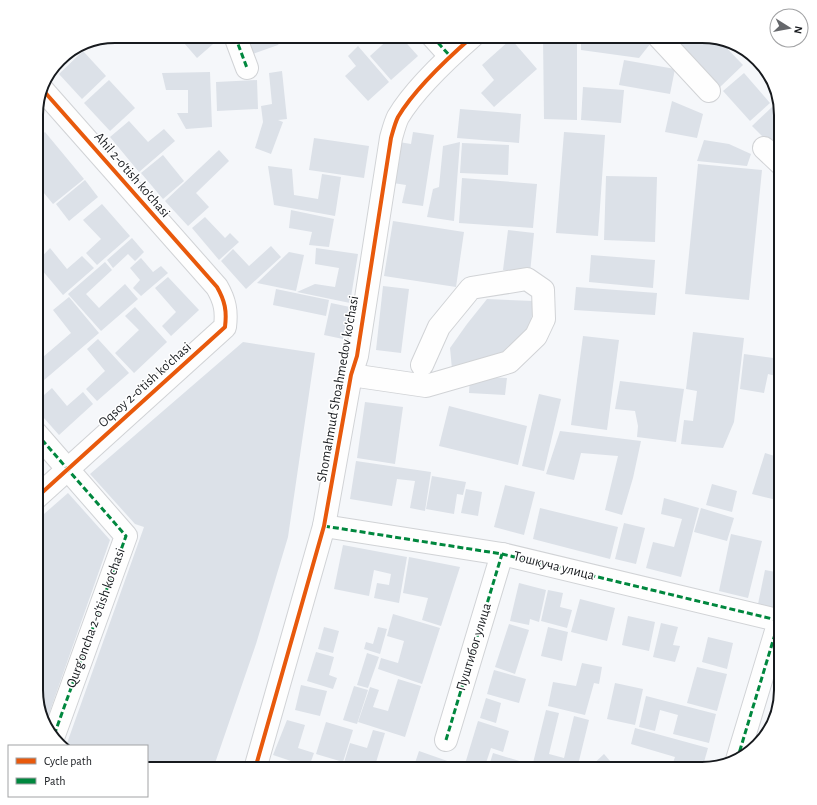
<svg xmlns="http://www.w3.org/2000/svg" width="817" height="805" font-family="'Alegreya Sans',sans-serif">
  <style>
    .building { fill: #dce1e8 }
    .lines { fill: none; stroke-linecap: round; stroke-linejoin: round }
    .minor-casing { stroke: #d1d3d6; stroke-width: 24 }
    .minor { stroke: #fefefe; stroke-width: 22 }
    .quiet { stroke: #00873e; stroke-width: 3; stroke-dasharray: 6 3; stroke-linecap: butt }
    .cycleway-casing { stroke: #fff; stroke-width: 6 }
    .cycleway { stroke: #e8590c; stroke-width: 4 }
    .labels { text-anchor: middle; dominant-baseline: central; stroke-width: 3; stroke-linejoin: round; paint-order: stroke }
    .street-label { font-size: 14px; fill: #171a1e; stroke: #fff }
    .rim { fill: none; stroke: #171a1e; stroke-width: 2 }
  </style>
  <rect width="100%" height="100%" fill="#f5f7fa"/>
  <!-- building -->
  <g class="building">
    <polygon points="178,36 219,36 220,38 197,58"/>
    <polygon points="248,36 277,36 281,41 278,45 247,56"/>
    <polygon points="392,36 400,36 418,56 391,80 370,56"/>
    <polygon points="543,36 577,36 577,120 544,119"/>
    <polygon points="581,36 651,36 654,39 639,58 581,50"/>
    <polygon points="677,36 707,36 718,39 743,65 719,88 673,40"/>
    <polygon points="511,39 537,69 494,107 481,93 494,80 482,65"/>
    <polygon points="358,46 389,82 368,101 345,76 356,66 348,56"/>
    <polygon points="74,49 78,53 57,72 54,68 63,56"/>
    <polygon points="83,51 106,76 82,99 59,74"/>
    <polygon points="624,60 675,69 670,94 619,85"/>
    <polygon points="282,71 287,119 278,120 283,122 271,154 255,148 263,122 261,106 272,104 269,73"/>
    <polygon points="210,72 212,127 186,129 177,113 188,113 188,90 166,90 162,73"/>
    <polygon points="744,73 770,103 750,121 723,91"/>
    <polygon points="109,80 135,108 110,131 84,103"/>
    <polygon points="257,80 258,109 217,111 216,82"/>
    <polygon points="583,87 624,90 621,123 581,120"/>
    <polygon points="672,101 703,114 697,138 665,132"/>
    <polygon points="772,107 781,116 781,155 752,126"/>
    <polygon points="460,109 521,114 519,143 457,138"/>
    <polygon points="129,121 148,142 164,129 175,141 139,172 110,137"/>
    <polygon points="36,122 42,130 36,134"/>
    <polygon points="45,132 84,179 53,204 39,187 36,190 36,140"/>
    <polygon points="413,132 434,135 423,206 402,203 406,185 393,183 399,142 411,144"/>
    <polygon points="564,132 605,135 598,236 556,233"/>
    <polygon points="314,138 369,146 364,178 309,170"/>
    <polygon points="704,140 729,144 751,154 747,166 697,161"/>
    <polygon points="460,142 454,221 427,217 433,189 439,187 443,146"/>
    <polygon points="462,143 509,145 508,175 460,173"/>
    <polygon points="219,150 229,161 196,193 209,207 188,226 165,201"/>
    <polygon points="163,155 184,181 163,199 141,173"/>
    <polygon points="698,164 762,170 749,300 685,294"/>
    <polygon points="268,166 292,169 294,195 318,199 322,174 341,177 335,216 274,205"/>
    <polygon points="606,176 657,177 655,242 604,240"/>
    <polygon points="462,178 537,184 533,228 459,223"/>
    <polygon points="85,180 98,197 69,221 56,204"/>
    <polygon points="102,204 130,236 97,265 86,253 101,239 83,220"/>
    <polygon points="291,210 334,219 329,247 309,245 312,232 289,228"/>
    <polygon points="205,217 225,238 230,233 239,242 219,260 192,228"/>
    <polygon points="393,221 464,232 456,287 384,276"/>
    <polygon points="508,230 534,233 530,273 503,270"/>
    <polygon points="132,238 144,252 135,261 128,254 113,268 107,260"/>
    <polygon points="271,246 281,257 246,289 221,261 233,249 249,266"/>
    <polygon points="50,248 67,269 82,256 94,268 63,295 36,263"/>
    <polygon points="316,248 358,254 350,303 297,292 315,284 335,287 339,268 315,264"/>
    <polygon points="289,252 304,255 296,291 257,283"/>
    <polygon points="591,255 655,260 653,288 589,282"/>
    <polygon points="141,258 153,272 161,266 168,273 141,296 133,288 140,280 130,268"/>
    <polygon points="105,262 112,270 86,294 99,308 125,284 138,299 101,331 68,294"/>
    <polygon points="168,277 199,310 171,336 162,326 176,312 155,288"/>
    <polygon points="383,286 409,289 401,353 376,350"/>
    <polygon points="576,287 657,293 655,315 574,310"/>
    <polygon points="276,289 329,300 326,316 273,305"/>
    <polygon points="69,297 99,333 36,387 36,363 71,333 53,310"/>
    <polygon points="487,299 533,301 531,327 504,354 452,369 450,348 467,324"/>
    <polygon points="331,303 350,307 343,339 324,335"/>
    <polygon points="135,307 167,342 134,373 115,353 139,330 125,316"/>
    <polygon points="781,318 781,331 777,330"/>
    <polygon points="693,332 744,338 734,422 723,448 681,444 684,420 693,421 697,391 686,389"/>
    <polygon points="583,336 619,340 607,430 571,425"/>
    <polygon points="98,339 129,373 97,401 86,389 105,371 87,349"/>
    <polygon points="243,342 315,353 288,537 256,644 213,769 147,769 147,746 66,746 144,527 135,524 90,474"/>
    <polygon points="744,354 781,359 780,377 768,374 764,393 740,389"/>
    <polygon points="470,376 507,378 505,395 469,393"/>
    <polygon points="620,381 684,389 676,442 637,437 638,426 635,411 615,409"/>
    <polygon points="52,388 67,406 83,392 93,404 59,435 36,409 36,402"/>
    <polygon points="539,394 561,399 544,471 522,466"/>
    <polygon points="365,402 403,407 395,464 357,458"/>
    <polygon points="449,406 527,426 518,465 439,446"/>
    <polygon points="560,431 641,441 633,478 622,515 605,510 618,456 581,453 574,480 546,474"/>
    <polygon points="765,453 781,458 781,501 752,494"/>
    <polygon points="356,461 431,472 425,511 410,508 415,481 397,479 392,506 350,499"/>
    <polygon points="432,476 466,482 463,495 457,494 454,514 426,509"/>
    <polygon points="712,484 737,491 732,512 706,505"/>
    <polygon points="505,485 535,492 524,535 494,527"/>
    <polygon points="466,489 482,492 478,516 461,513"/>
    <polygon points="68,493 110,540 45,725 42,720 36,690 36,521"/>
    <polygon points="664,498 699,508 681,577 646,568 653,542 674,547 682,519 661,514"/>
    <polygon points="540,508 618,527 610,559 533,539"/>
    <polygon points="701,508 734,518 727,541 694,532"/>
    <polygon points="624,523 645,528 636,564 615,559"/>
    <polygon points="731,534 762,541 748,598 719,591"/>
    <polygon points="343,545 407,557 399,603 374,598 377,583 389,585 391,574 374,570 369,596 334,589"/>
    <polygon points="409,557 460,567 441,626 422,620 428,598 403,593"/>
    <polygon points="765,570 781,573 781,609 758,604"/>
    <polygon points="519,583 546,590 539,622 530,619 529,625 510,621"/>
    <polygon points="548,590 563,593 560,607 572,610 567,628 541,621"/>
    <polygon points="580,599 615,608 607,641 571,632"/>
    <polygon points="393,614 440,628 422,684 378,669 381,658 398,663 404,641 387,636"/>
    <polygon points="628,616 655,622 649,651 622,645"/>
    <polygon points="661,623 678,627 673,645 680,646 675,662 653,657"/>
    <polygon points="509,624 529,630 515,674 495,667"/>
    <polygon points="324,627 339,631 333,653 318,649"/>
    <polygon points="378,627 387,629 380,654 364,649 366,642 373,644"/>
    <polygon points="548,627 568,632 562,661 541,656"/>
    <polygon points="708,637 733,643 727,669 702,662"/>
    <polygon points="316,652 334,657 329,675 337,678 333,689 307,681"/>
    <polygon points="367,653 379,657 368,688 357,685"/>
    <polygon points="582,663 602,667 599,684 594,683 585,715 548,706 553,682 576,686"/>
    <polygon points="697,667 727,674 717,711 687,703"/>
    <polygon points="494,670 526,679 519,703 487,694"/>
    <polygon points="398,679 421,686 405,737 358,722 370,687 379,690 373,707 388,711"/>
    <polygon points="615,683 643,689 635,725 607,719"/>
    <polygon points="301,685 327,691 320,716 295,710"/>
    <polygon points="354,686 368,690 357,724 343,720"/>
    <polygon points="646,696 716,714 709,743 673,734 678,715 660,710 655,731 639,727"/>
    <polygon points="486,698 501,703 496,723 480,718"/>
    <polygon points="546,710 559,713 549,754 564,758 574,716 589,720 577,769 556,769 533,763"/>
    <polygon points="287,720 305,725 298,748 314,753 309,767 273,755"/>
    <polygon points="478,721 509,731 503,752 491,748 484,769 465,764"/>
    <polygon points="326,722 353,730 343,762 316,754"/>
    <polygon points="635,728 708,748 702,769 671,769 675,757 631,744"/>
    <polygon points="373,730 385,733 374,769 342,769 350,743 367,748"/>
    <polygon points="419,751 456,764 454,769 413,769"/>
    <polygon points="493,753 546,769 488,769"/>
    <polygon points="604,754 617,769 588,769"/>
  </g>
  <g class="lines">
    <defs>
      <g id="minor">
        <polyline points="235,36 247,68"/>
        <polyline points="432,36 450,56"/>
        <polyline points="658,36 709,91"/>
        <polyline points="764,148 781,164"/>
        <polyline points="351,375 426,386 509,362 536,336 544,319 543,290 527,279 471,288 439,327 422,365"/>
        <polyline points="36,433 126,536 53,738"/>
        <path d="M 36,498 L 225,327 C 227,311 225,301 217,287 L 42,89"/>
        <polyline points="324,526 502,554 781,621"/>
        <polyline points="446,740 502,554"/>
        <polyline points="737,760 779,621"/>
        <path d="M 255,769 L 324,526 L 351,375 L 357,356 L 391,138 C 393,131 395,123 398,117 C 414,90 449,57 473,36"/>
      </g>
    </defs>
    <!-- minor casing -->
    <use href="#minor" class="minor-casing"/>
    <!-- minor -->
    <use href="#minor" class="minor"/>
    <!-- quiet -->
    <g class="quiet">
      <polyline points="235,36 247,68"/>
      <polyline points="432,36 450,56"/>
      <polyline points="36,433 126,536 53,738"/>
      <polyline points="324,526 502,554 781,621"/>
      <polyline points="446,740 502,554"/>
      <polyline points="737,760 779,621"/>
    </g>
    <defs>
      <g id="cycleway">
        <path d="M 36,498 L 225,327 C 227,311 225,301 217,287 L 42,89"/>
        <path d="M 255,769 L 324,526 L 351,375 L 357,356 L 391,138 C 393,131 395,123 398,117 C 414,90 449,57 473,36"/>
      </g>
    </defs>
    <!-- cycleway casing -->
    <use href="#cycleway" class="cycleway-casing"/>
    <!-- cycleway -->
    <use href="#cycleway" class="cycleway"/>
  </g>
  <g class="labels">
    <!-- street labels -->
    <g class="street-label">
      <text transform="translate(132 175) rotate(49)">Ahil 2-o'tish ko'chasi</text>
      <text transform="translate(145 385) rotate(-42)">Oqsoy 2-o'tish ko'chasi</text>
      <text transform="translate(338 389) rotate(-80)">Shomahmud Shoahmedov ko'chasi</text>
      <text transform="translate(554 566) rotate(14)">Тошкуча улица</text>
      <text transform="translate(96 618) rotate(-70)">Qurg'oncha 2-o'tish ko'chasi</text>
      <text transform="translate(474 647) rotate(-73)">Пуштибог улица</text>
    </g>
  </g>
  <!-- crop -->
  <path d="M0 0H817V805H0ZM115 43H702A72 72 0 0 1 774 115V690A72 72 0 0 1 702 762H115A72 72 0 0 1 43 690V115A72 72 0 0 1 115 43Z" fill="#fff" fill-rule="evenodd"/>
  <path class="rim" d="M115 43H702A72 72 0 0 1 774 115V690A72 72 0 0 1 702 762H115A72 72 0 0 1 43 690V115A72 72 0 0 1 115 43Z"/>
  <!-- legend -->
  <rect x="8" y="745" width="140" height="52" fill="#ffffff" stroke="#a2a3a5"/>
  <rect x="16" y="758" width="20" height="6" fill="#e8590c" stroke="#a2a3a5"/>
  <text x="44" y="765" font-size="12" fill="#171a1e">Cycle path</text>
  <rect x="16" y="778" width="20" height="6" fill="#00873e" stroke="#a2a3a5"/>
  <text x="44" y="785" font-size="12" fill="#171a1e">Path</text>
  <!-- north arrow -->
  <g transform="translate(789 28) rotate(101)"><circle r="19" fill="#ffffff" stroke="#a2a3a5"/>
  <path d="M0-3L7 15L0 10L-7 15Z" fill="#65676b"/>
  <text y="-6" font-size="11" font-weight="bold" text-anchor="middle" fill="#171a1e">N</text>
  </g>
</svg>
